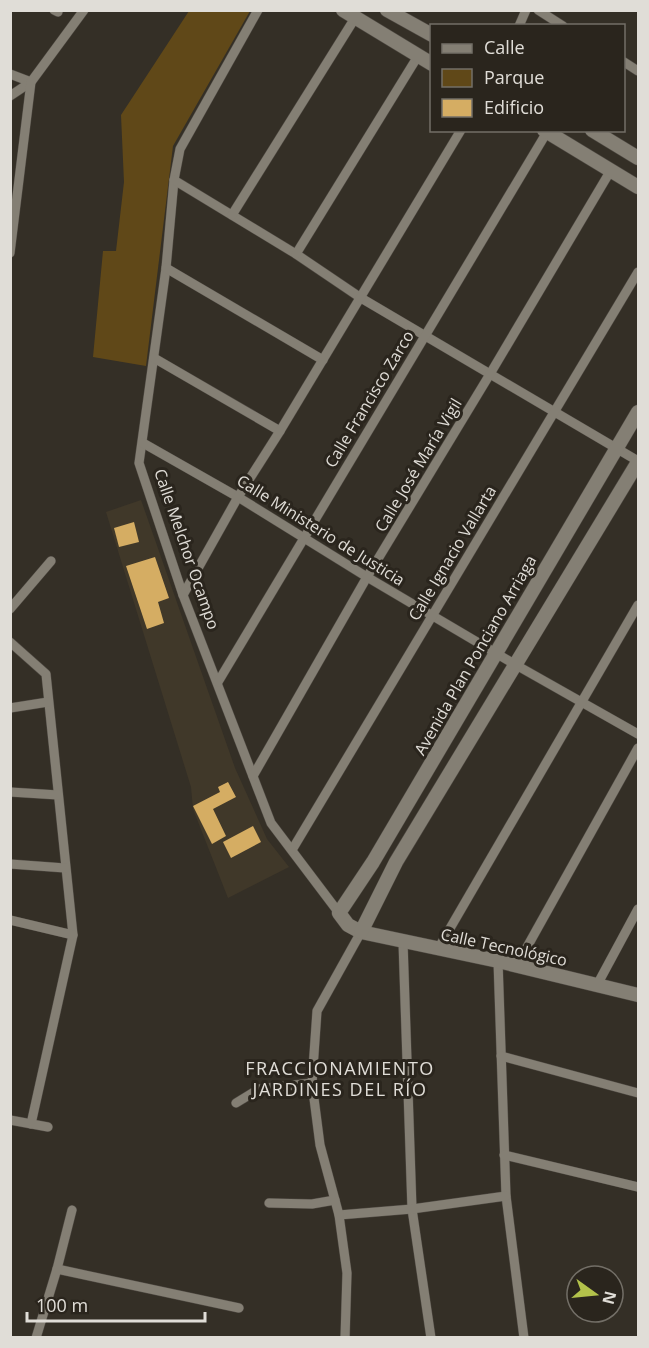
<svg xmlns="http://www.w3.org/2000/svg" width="649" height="1348" font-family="'Open Sans',sans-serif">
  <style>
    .built { fill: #403829 }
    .green { fill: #604818 }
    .building { fill: #d5ad63 }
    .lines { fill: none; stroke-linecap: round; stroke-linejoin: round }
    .street-casing { stroke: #4f4a43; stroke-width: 10 }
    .secondary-casing { stroke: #4f4a43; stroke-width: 15 }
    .street { stroke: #847f74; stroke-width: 9 }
    .secondary { stroke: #847f74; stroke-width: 14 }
    .labels { text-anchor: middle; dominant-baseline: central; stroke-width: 6; stroke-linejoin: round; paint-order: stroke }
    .street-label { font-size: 16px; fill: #e0ddd7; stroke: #2a251d }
    .neighbourhood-label { font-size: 18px; letter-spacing: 1.5px; fill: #e0ddd7; stroke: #2a251d }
  </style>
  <rect width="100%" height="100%" fill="#342f26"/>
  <!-- built -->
  <polygon class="built" points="141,500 235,768 267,839 289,867 228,898 193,809 191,787 106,512"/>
  <!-- green -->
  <polygon class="green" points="189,11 250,11 173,146 146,366 93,357 103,251 116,251 124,182 121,115"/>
  <!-- building -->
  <g class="building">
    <polygon points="134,522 139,542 119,547 114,528"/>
    <polygon points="155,557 169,598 158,602 164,623 147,629 126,566"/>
    <polygon points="228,782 236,797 213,809 226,836 212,844 193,806 220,792 218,787"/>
    <polygon points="253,826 261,842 231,858 223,842"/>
  </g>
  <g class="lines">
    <defs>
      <g id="street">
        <polyline points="54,10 58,12"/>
        <polyline points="258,10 180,149 174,180 166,268 139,463 183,595 271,823 339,913"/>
        <polyline points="538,10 563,26"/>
        <polyline points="519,26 526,10"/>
        <polyline points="624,62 638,71"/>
        <polyline points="10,74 31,82"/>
        <polyline points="10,96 31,82"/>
        <polyline points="174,180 296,254 361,298 638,461"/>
        <polyline points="232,215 355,18"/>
        <polyline points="10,253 31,82 84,10"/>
        <polyline points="296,254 418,56"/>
        <polyline points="166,268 323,360"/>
        <polyline points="154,358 280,431"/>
        <polyline points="143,443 238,497 367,577 516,665 638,734"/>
        <polyline points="183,595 238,497 280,431 461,130"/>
        <polyline points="10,609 51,561"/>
        <polyline points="10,642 46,674 73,935 31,1124"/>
        <polyline points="218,682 547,132"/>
        <polyline points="10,708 48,702"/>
        <polyline points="253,776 367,577 490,374 611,170"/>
        <polyline points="10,792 58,795"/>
        <polyline points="292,850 638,272"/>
        <polyline points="10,864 65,868"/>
        <polyline points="10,920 73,935"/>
        <polyline points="403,942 412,1209 431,1338"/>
        <polyline points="438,949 638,605"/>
        <polyline points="498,961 506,1196 524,1338"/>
        <polyline points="517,965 638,748"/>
        <polyline points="597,985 638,909"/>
        <polyline points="501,1056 638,1093"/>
        <polyline points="236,1103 259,1089 312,1083"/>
        <polyline points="10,1120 48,1127"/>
        <polyline points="504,1155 638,1187"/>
        <polyline points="269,1203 312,1204 335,1200"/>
        <polyline points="339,1215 412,1209 506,1196"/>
        <polyline points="57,1269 239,1308"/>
        <polyline points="36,1338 57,1269 72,1210"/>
        <polyline points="345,1338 347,1273 339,1215 320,1145 312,1083 317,1011 361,932"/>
      </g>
      <g id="secondary">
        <polyline points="343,10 432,64"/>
        <polyline points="387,10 432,35"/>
        <polyline points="544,130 638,187"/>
        <polyline points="592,130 638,158"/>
        <polyline points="638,412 373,862 339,913 348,925 361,932 498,961 638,995"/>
        <polyline points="361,932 396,862 638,462"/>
      </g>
    </defs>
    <!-- street casing -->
    <use href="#street" class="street-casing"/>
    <!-- secondary casing -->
    <use href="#secondary" class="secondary-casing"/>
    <!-- street -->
    <use href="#street" class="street"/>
    <!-- secondary -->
    <use href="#secondary" class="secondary"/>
  </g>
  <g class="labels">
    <!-- street labels -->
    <g class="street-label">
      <text transform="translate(369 399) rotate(-59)">Calle Francisco Zarco</text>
      <text transform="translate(418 465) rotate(-59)">Calle José María Vigil</text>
      <text transform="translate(321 530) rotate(32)">Calle Ministerio de Justicia</text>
      <text transform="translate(187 549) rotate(71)">Calle Melchor Ocampo</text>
      <text transform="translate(452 553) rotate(-59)">Calle Ignacio Vallarta</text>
      <text transform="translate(475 655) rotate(-60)">Avenida Plan Ponciano Arriaga</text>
      <text transform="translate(504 947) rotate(12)">Calle Tecnológico</text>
    </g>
    <!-- neighbourhood labels -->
    <g class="neighbourhood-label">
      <text x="340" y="1068">FRACCIONAMIENTO<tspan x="340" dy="21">JARDINES DEL RÍO</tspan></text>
    </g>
  </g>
  <!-- border -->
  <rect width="649" height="1348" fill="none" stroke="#e0ddd7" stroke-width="24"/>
  <!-- legend -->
  <rect x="430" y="24" width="195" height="108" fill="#2a251d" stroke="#736f67" stroke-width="1.5"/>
  <rect x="442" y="44" width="30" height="9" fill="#847f74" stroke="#736f67" stroke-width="1.5"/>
  <text x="484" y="54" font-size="18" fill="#e0ddd7">Calle</text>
  <rect x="442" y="69" width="30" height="18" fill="#604818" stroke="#736f67" stroke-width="1.5"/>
  <text x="484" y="84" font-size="18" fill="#e0ddd7">Parque</text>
  <rect x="442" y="99" width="30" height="18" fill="#d5ad63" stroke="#736f67" stroke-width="1.5"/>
  <text x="484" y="114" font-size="18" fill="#e0ddd7">Edificio</text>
  <!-- north arrow -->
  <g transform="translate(595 1294) rotate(105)"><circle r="28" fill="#2a251d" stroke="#736f67" stroke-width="1.5"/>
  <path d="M0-4.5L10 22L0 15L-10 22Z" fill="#b3c24b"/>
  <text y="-9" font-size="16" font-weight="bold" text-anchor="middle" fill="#e0ddd7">N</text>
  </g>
  <!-- scale -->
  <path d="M27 1312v9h178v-9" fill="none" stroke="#e0ddd7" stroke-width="3"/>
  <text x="36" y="1312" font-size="18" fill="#e0ddd7" stroke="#2a251d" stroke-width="4.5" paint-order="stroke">100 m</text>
</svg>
